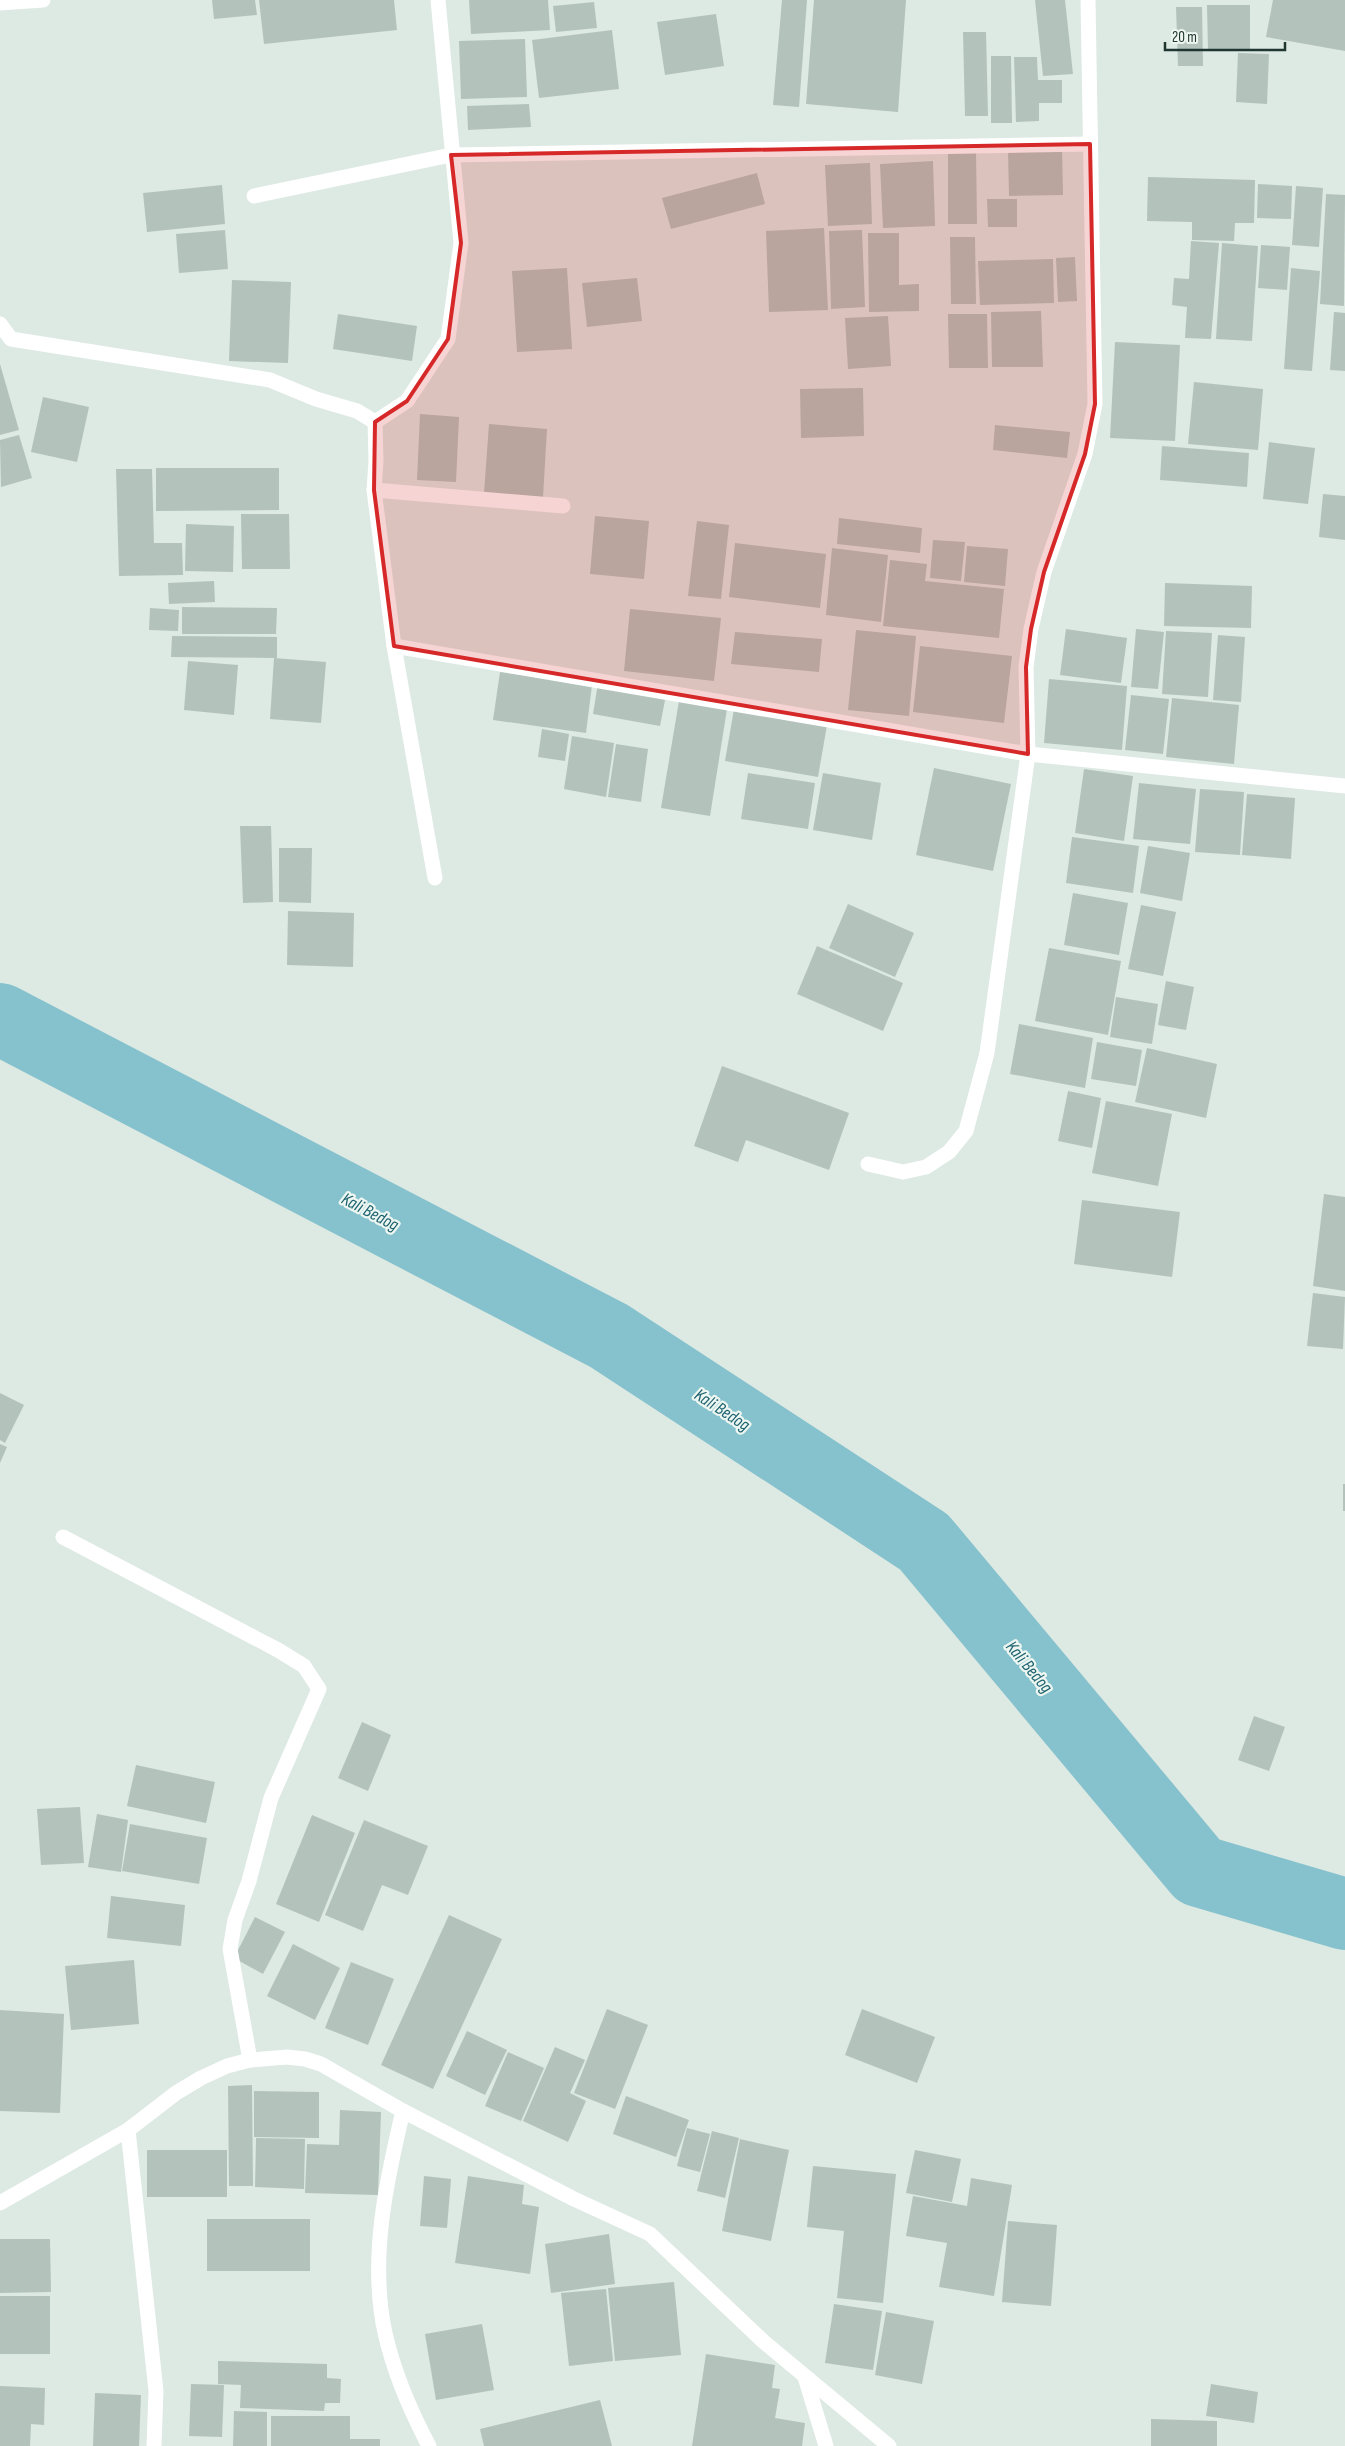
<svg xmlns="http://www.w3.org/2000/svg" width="1345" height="2446" font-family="'Sofia Sans Condensed',sans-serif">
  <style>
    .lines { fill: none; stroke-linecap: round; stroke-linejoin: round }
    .river { stroke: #86c2cd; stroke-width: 72 }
    .building { fill: #b3c3bc }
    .minor { stroke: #fff; stroke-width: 15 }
    .marked { fill: #d62828; fill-opacity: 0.2; stroke: #d62828; stroke-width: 4; stroke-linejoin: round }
    .labels { text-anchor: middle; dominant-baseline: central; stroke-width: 4.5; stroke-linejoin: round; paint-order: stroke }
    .water-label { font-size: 18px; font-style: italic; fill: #1d6370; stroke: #edf6f1 }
  </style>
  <rect width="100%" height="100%" fill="#dde9e3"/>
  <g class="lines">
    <!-- river -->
    <polyline class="river" points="0,1019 609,1336 924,1542 1199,1871 1345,1914"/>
  </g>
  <!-- building -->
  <g class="building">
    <polygon points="212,0 255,0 257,15 214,19"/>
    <polygon points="259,0 394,0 397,30 264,44"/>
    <polygon points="469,0 548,0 550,30 471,34"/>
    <polygon points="782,0 807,0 799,107 773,105"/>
    <polygon points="814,0 906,0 898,112 806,104"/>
    <polygon points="1035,0 1065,0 1073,74 1043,76"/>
    <polygon points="1273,0 1345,0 1345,51 1266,37"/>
    <polygon points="594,2 597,28 556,32 553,6"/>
    <polygon points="1207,5 1250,5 1250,51 1208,51"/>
    <polygon points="1176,7 1202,7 1203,66 1178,66"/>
    <polygon points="716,14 724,66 665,75 657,22"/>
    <polygon points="612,30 619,89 539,98 532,40"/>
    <polygon points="963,32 986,32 988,116 965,116"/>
    <polygon points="525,39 527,97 461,99 459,41"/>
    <polygon points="1238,53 1269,54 1267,104 1236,102"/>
    <polygon points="991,56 1011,56 1012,123 991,123"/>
    <polygon points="1014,57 1037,57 1038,80 1062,80 1062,103 1039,103 1039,121 1016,122"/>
    <polygon points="529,104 531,127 468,130 467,106"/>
    <polygon points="1008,149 1062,149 1063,195 1009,196"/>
    <polygon points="948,151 976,151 977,224 948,224"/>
    <polygon points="933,161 935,226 883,228 880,164"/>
    <polygon points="870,163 872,224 828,226 825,165"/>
    <polygon points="757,173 765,204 671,229 662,198"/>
    <polygon points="1148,177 1255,180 1254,223 1235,223 1234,241 1192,240 1192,222 1147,221"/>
    <polygon points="1258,184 1292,186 1291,219 1257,218"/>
    <polygon points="222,185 225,224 147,232 143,193"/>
    <polygon points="1296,186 1323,188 1319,247 1292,245"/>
    <polygon points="1326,194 1345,195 1344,306 1320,304"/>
    <polygon points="987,199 1017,199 1017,227 988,227"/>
    <polygon points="824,228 828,310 769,312 766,231"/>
    <polygon points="225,230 228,269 179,273 176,234"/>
    <polygon points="862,230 865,307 831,309 829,231"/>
    <polygon points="868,233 899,233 899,285 919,284 919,311 869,312"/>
    <polygon points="950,237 975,237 976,304 951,304"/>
    <polygon points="1191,241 1219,243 1211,339 1185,338 1187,307 1172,305 1174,278 1189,279"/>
    <polygon points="1222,243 1258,246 1252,341 1216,339"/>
    <polygon points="1261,245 1290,247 1287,290 1258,288"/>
    <polygon points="1075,257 1077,301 1058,302 1056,258"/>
    <polygon points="1053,259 1054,303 980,305 978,261"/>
    <polygon points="567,268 572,349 517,352 512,271"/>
    <polygon points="1291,268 1320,271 1312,371 1284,369"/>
    <polygon points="637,278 642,321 587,327 582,283"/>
    <polygon points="232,280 291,282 288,363 229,361"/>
    <polygon points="1041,311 1043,367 992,367 991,312"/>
    <polygon points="1334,312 1345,313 1345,371 1330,370"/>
    <polygon points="338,314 417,326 412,361 333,349"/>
    <polygon points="948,314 987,314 988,368 949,368"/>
    <polygon points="888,316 891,366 848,369 845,318"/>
    <polygon points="1115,342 1180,345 1175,441 1110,438"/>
    <polygon points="0,364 19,430 0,435"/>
    <polygon points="1194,382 1263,389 1258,450 1188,444"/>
    <polygon points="863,388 864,436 801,438 800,389"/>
    <polygon points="43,397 89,407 77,462 31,452"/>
    <polygon points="420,414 459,417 456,482 417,480"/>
    <polygon points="489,424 547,429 543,497 484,493"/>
    <polygon points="995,425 1070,432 1067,458 993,450"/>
    <polygon points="19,435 32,478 1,487 0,440"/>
    <polygon points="1269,442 1315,448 1308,504 1263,499"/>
    <polygon points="1162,446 1249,453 1247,487 1160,480"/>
    <polygon points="156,468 279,468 279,510 156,511"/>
    <polygon points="116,469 152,469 154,543 182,543 183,575 119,576"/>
    <polygon points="1323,494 1345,496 1345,540 1319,537"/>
    <polygon points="241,514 289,514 290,569 242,569"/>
    <polygon points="595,516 649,521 644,579 590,574"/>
    <polygon points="839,518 922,528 920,553 837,544"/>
    <polygon points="697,521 729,525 721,599 688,596"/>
    <polygon points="186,524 234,526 233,572 185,571"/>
    <polygon points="933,540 965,542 961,581 930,578"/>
    <polygon points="735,543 826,554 820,608 729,597"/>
    <polygon points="967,546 1008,549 1005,586 964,582"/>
    <polygon points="832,548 888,555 881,622 826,615"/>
    <polygon points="890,560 927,564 925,581 1004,589 999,638 883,626"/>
    <polygon points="214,581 215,602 169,604 168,583"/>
    <polygon points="1165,583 1252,586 1251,628 1164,626"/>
    <polygon points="182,607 277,608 276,634 182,634"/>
    <polygon points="150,608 179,610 178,631 149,630"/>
    <polygon points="630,609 721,618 714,681 624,671"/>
    <polygon points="1066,629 1127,638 1121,683 1060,675"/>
    <polygon points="1136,629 1164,632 1158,689 1131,687"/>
    <polygon points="856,630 916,636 909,716 848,710"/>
    <polygon points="1166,631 1212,633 1208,697 1162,694"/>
    <polygon points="735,632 822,639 819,672 731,664"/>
    <polygon points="1218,635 1245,637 1241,702 1213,700"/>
    <polygon points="172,636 277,637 277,658 171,657"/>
    <polygon points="920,646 1012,656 1004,723 913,712"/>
    <polygon points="274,658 326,662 321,723 270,719"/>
    <polygon points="188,661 238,665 234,715 184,710"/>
    <polygon points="500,672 592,685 586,733 493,720"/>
    <polygon points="1049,679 1127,686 1122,750 1044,743"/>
    <polygon points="598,683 666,695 660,726 593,714"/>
    <polygon points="1131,695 1169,699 1163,754 1125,750"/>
    <polygon points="1172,698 1239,705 1234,764 1166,757"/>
    <polygon points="679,701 727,709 710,816 661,808"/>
    <polygon points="734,709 827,725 818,777 725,761"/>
    <polygon points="542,729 569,734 565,761 538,757"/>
    <polygon points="572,736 614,743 606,797 564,789"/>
    <polygon points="616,744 648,749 641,802 608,797"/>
    <polygon points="934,768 1011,784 993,871 916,855"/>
    <polygon points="1084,769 1133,776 1124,841 1075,833"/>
    <polygon points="748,773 815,783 808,829 741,819"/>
    <polygon points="823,773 881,783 872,840 813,830"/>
    <polygon points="1139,783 1196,789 1190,844 1133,839"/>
    <polygon points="1200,789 1244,792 1240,855 1195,852"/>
    <polygon points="1247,794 1295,798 1291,859 1242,855"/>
    <polygon points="240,826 271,826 273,902 243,903"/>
    <polygon points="1072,837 1139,846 1133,893 1066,883"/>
    <polygon points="1148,846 1190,853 1182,901 1140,893"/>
    <polygon points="279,848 312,848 311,903 279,902"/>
    <polygon points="1073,893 1128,903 1119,955 1064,945"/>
    <polygon points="848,904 914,933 895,977 829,948"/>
    <polygon points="1141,905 1176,912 1163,976 1128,969"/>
    <polygon points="288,911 354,913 353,967 287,965"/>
    <polygon points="817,946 903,983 883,1031 797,994"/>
    <polygon points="1049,948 1121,961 1108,1035 1035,1021"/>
    <polygon points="1166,981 1194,987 1186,1030 1158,1025"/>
    <polygon points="1116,997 1158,1004 1152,1044 1110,1037"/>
    <polygon points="1019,1024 1093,1038 1085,1088 1010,1074"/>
    <polygon points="1097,1042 1142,1050 1136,1086 1091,1079"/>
    <polygon points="1147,1048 1217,1064 1206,1118 1135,1102"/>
    <polygon points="722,1066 849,1113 829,1170 746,1140 738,1162 694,1146"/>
    <polygon points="1068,1091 1101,1098 1092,1148 1058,1141"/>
    <polygon points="1106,1101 1172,1114 1158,1186 1092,1173"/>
    <polygon points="1324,1194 1345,1197 1345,1291 1313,1286"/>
    <polygon points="1082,1200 1180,1212 1172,1277 1074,1264"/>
    <polygon points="1313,1293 1345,1297 1343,1349 1307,1346"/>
    <polygon points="0,1393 24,1405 5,1443 0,1440"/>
    <polygon points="0,1444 7,1447 0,1463"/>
    <rect x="1343" y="1484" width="2" height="27"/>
    <polygon points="1254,1716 1285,1727 1269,1771 1238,1760"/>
    <polygon points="362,1722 391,1735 368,1791 338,1778"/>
    <polygon points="136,1765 215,1782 206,1823 127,1806"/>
    <polygon points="80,1807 84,1863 41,1865 37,1809"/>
    <polygon points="97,1814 128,1820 121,1872 88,1867"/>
    <polygon points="312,1815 355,1833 319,1922 276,1904"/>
    <polygon points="364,1820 428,1846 408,1895 382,1885 363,1931 325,1915"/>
    <polygon points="130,1824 207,1838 199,1884 122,1871"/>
    <polygon points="111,1896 185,1905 181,1946 107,1938"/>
    <polygon points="449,1915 502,1939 433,2089 381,2065"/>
    <polygon points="255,1917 285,1932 263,1974 234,1958"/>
    <polygon points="293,1944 340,1968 315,2020 267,1996"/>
    <polygon points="134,1960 139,2024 71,2030 65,1966"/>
    <polygon points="351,1962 394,1979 368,2045 325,2028"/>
    <polygon points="607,2009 648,2025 615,2109 574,2093"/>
    <polygon points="862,2009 935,2037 917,2083 845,2055"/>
    <polygon points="0,2010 64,2014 60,2113 0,2111"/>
    <polygon points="467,2031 507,2050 485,2095 446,2076"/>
    <polygon points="555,2047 585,2060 570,2093 586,2101 568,2142 523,2121"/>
    <polygon points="508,2052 544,2068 521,2121 485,2106"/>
    <polygon points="252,2085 253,2186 229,2186 228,2086"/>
    <polygon points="254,2091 319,2092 319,2138 254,2137"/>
    <polygon points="626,2096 689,2120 676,2157 613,2134"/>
    <polygon points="340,2110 381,2112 378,2195 305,2193 307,2144 339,2145"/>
    <polygon points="687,2128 710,2134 700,2172 677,2166"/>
    <polygon points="712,2131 739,2138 725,2198 697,2191"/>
    <polygon points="256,2138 305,2139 304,2189 255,2187"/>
    <polygon points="740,2139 789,2150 771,2241 722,2231"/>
    <rect x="147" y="2150" width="80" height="47"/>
    <polygon points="915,2150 961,2159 952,2202 906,2193"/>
    <polygon points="813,2166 896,2174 883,2303 837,2298 844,2231 807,2227"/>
    <polygon points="424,2176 451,2179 447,2228 420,2226"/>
    <polygon points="468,2176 524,2185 522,2204 539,2207 530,2274 455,2263"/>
    <polygon points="971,2178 1012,2185 994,2296 939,2287 947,2243 906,2236 913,2196 967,2206"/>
    <rect x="207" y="2219" width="103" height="52"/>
    <polygon points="1008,2221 1057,2225 1051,2306 1002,2302"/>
    <polygon points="609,2234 615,2284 551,2293 545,2244"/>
    <polygon points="0,2239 50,2239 51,2292 0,2293"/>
    <polygon points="674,2282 681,2355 615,2361 608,2288"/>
    <polygon points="606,2289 613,2361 569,2366 561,2293"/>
    <rect x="0" y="2296" width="50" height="58"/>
    <polygon points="834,2304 882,2311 873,2370 825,2363"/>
    <polygon points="886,2312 934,2321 922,2384 875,2375"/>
    <polygon points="482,2324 494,2390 436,2400 425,2334"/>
    <polygon points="706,2354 775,2365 772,2388 780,2389 775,2418 805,2423 802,2446 692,2446"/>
    <polygon points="218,2361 327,2364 327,2378 341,2379 340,2403 325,2403 324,2411 240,2408 241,2385 218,2384"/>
    <polygon points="191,2384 224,2385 222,2437 189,2436"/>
    <polygon points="1211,2384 1258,2392 1254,2423 1206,2416"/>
    <polygon points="0,2386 45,2388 44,2425 31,2424 30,2446 0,2446"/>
    <polygon points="95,2393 141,2395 139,2446 93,2446"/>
    <polygon points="600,2400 612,2446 484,2446 480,2429"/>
    <polygon points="234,2411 267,2412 267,2446 233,2446"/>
    <polygon points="271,2416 350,2416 350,2439 380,2439 380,2446 271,2446"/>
    <polygon points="1151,2419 1217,2421 1217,2446 1151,2446"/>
  </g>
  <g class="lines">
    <!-- minor -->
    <g class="minor">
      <polyline points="0,3 43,0"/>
      <polyline points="254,196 451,155 1090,144"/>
      <polyline points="0,324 11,339 270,380 316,399 357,411 375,422 376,461 374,490 394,646 435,878"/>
      <polyline points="375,422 407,401 448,339 461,243 438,0"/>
      <polyline points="374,490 563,506"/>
      <polyline points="394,646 1028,754 1345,786"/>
      <polyline points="868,1164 903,1172 926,1167 949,1152 966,1131 987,1053 1028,754 1026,667 1031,629 1044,572 1085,454 1095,404 1088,0"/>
      <polyline points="63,1537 278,1650 304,1666 319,1689 271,1798 249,1881 235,1920 230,1949 250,2060"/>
      <path d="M 403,2111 C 386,2182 369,2260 385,2333 C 394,2373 410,2410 429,2446"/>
      <polyline points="128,2130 156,2391 154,2446"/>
      <polyline points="0,2203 128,2130 176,2093 201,2078 227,2066 250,2060 287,2057 305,2059 321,2064 403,2111 574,2199 650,2234 764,2342 889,2446"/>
      <polyline points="805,2377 826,2446"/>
    </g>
  </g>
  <!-- marked area -->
  <path class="marked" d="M 1090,144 L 1095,404 L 1085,454 L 1044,572 L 1031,629 L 1026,667 L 1028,754 L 394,646 L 374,490 L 375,422 L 407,401 L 448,339 L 461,243 L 451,155 Z"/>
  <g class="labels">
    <!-- water labels -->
    <g class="water-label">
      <text transform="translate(370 1212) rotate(28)">Kali Bedog</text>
      <text transform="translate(722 1410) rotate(33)">Kali Bedog</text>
      <text transform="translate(1029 1667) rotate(50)">Kali Bedog</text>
    </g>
  </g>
  <!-- scale -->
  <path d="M1165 42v8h120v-8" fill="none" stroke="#203731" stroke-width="2.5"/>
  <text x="1172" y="42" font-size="15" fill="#203731" stroke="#edf6f1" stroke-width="4" paint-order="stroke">20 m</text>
</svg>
